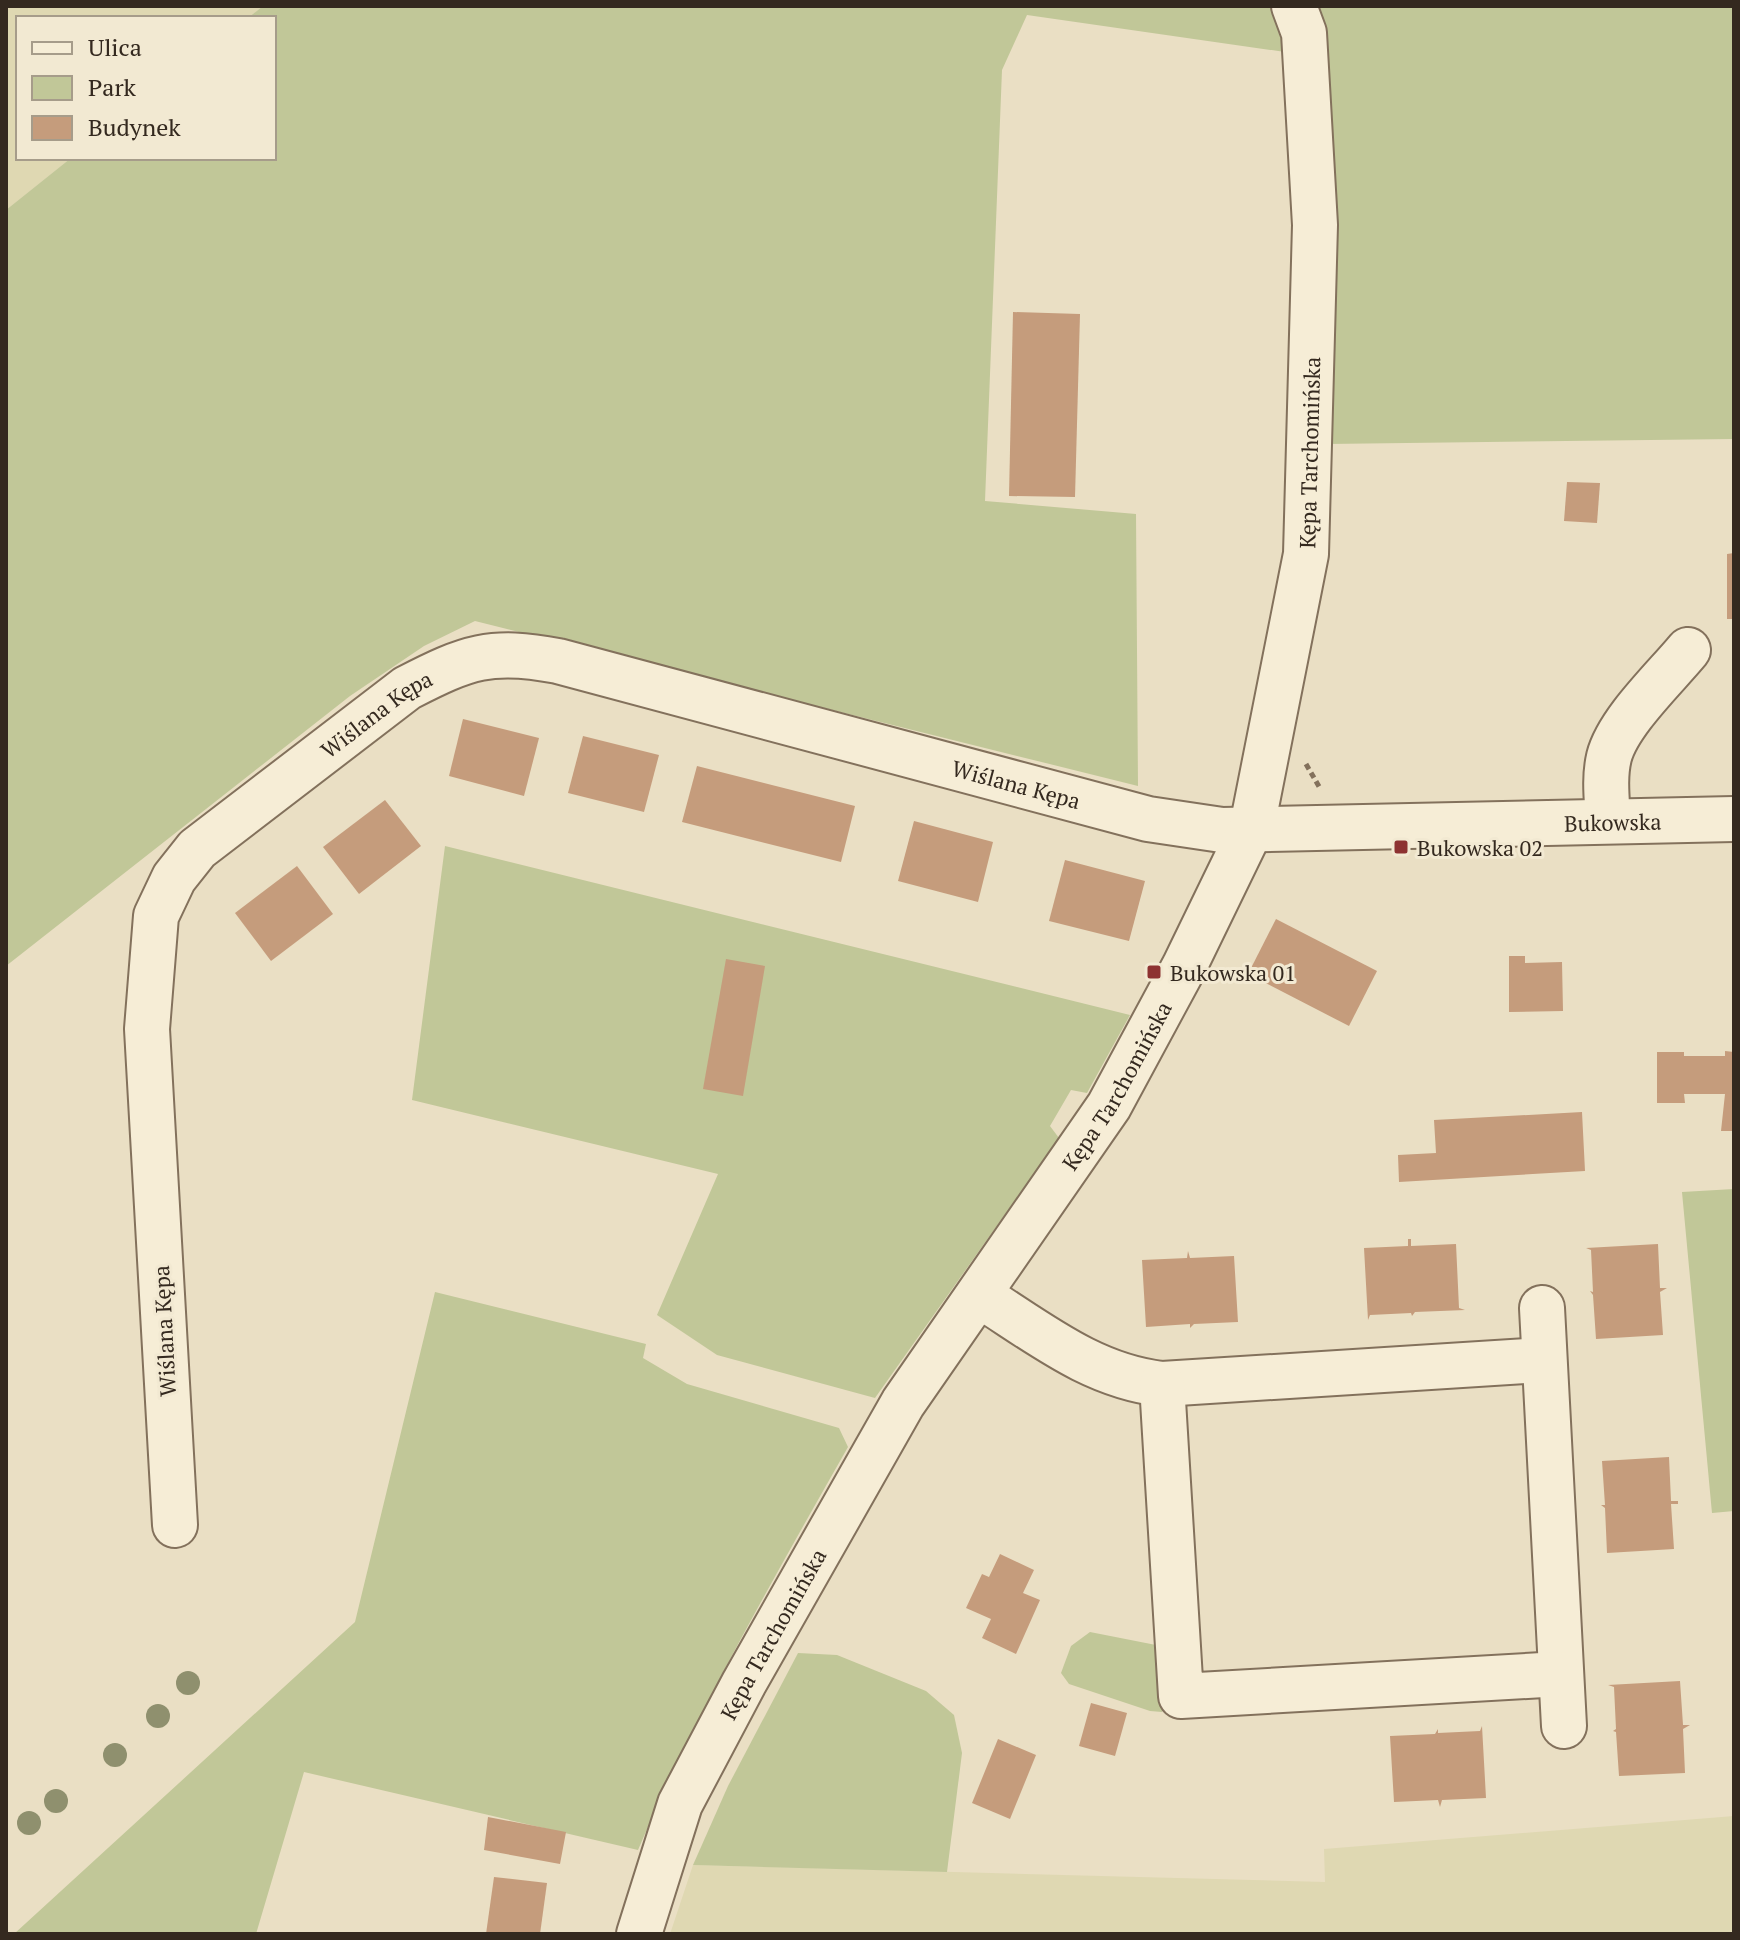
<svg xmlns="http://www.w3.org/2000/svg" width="1740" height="1940" font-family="'PT Serif',serif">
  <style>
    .farmland { fill: #dfd8b2 }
    .green { fill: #c1c798 }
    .building { fill: #c59c7c }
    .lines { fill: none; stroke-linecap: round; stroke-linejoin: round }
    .minor-casing { stroke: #83715c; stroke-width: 48 }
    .path { stroke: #83715c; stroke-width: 5; stroke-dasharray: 6 4; stroke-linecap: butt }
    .minor { stroke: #f6edd6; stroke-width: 44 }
    .tree { fill: #8f906e }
    .poi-dot { fill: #8d3231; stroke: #f2e9d2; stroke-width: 3 }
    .labels { text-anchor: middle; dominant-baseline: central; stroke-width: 6; stroke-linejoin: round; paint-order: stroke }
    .street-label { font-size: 22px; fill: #34291f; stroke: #f2e9d2 }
    .poi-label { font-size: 22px; fill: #34291f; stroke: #f2e9d2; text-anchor: start }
  </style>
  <rect width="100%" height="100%" fill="#eadfc4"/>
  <!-- farmland -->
  <g class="farmland">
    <polygon points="6,6 263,6 248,18 18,18 18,158 71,158 6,210"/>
    <polygon points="1734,1816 1734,1934 670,1934 693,1865 1325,1882 1324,1849"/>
  </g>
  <!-- green -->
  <g class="green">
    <polygon points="263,6 1272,6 1285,52 1027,15 1002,70 985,501 1136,514 1138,786 475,621 424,646 350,696 6,966 6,210 71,158 274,158 274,18 248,18"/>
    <polygon points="1307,6 1734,6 1734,439 1327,444"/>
    <polygon points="445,846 1130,1015 1087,1093 1071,1090 1050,1126 1059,1138 875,1398 717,1355 657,1315 718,1174 412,1100"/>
    <polygon points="1734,1189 1734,1511 1712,1513 1682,1192"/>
    <path d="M 435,1292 L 646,1344 L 643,1358 L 687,1384 L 839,1428 L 848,1447 C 773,1579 698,1710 638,1850 L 304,1772 L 256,1934 L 14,1934 L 355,1622 Z"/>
    <polygon points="1090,1632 1161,1646 1162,1712 1150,1711 1069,1684 1061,1673 1071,1646"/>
    <polygon points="798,1653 837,1655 926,1691 954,1715 962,1753 947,1872 693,1865 728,1786"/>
  </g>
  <!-- building -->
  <g class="building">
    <polygon points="1013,312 1080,314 1075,497 1009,496"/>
    <polygon points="1567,482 1600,483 1597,523 1564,521"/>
    <polygon points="1734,553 1734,619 1727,619 1727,554"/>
    <polygon points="463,719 539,738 524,796 449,776"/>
    <polygon points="583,736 659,755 644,812 568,793"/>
    <polygon points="697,766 855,806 841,862 682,822"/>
    <polygon points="385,800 421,846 359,894 323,847"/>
    <polygon points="914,821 993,842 978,902 898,881"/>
    <polygon points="1065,860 1145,881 1129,941 1049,921"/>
    <polygon points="297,866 333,914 271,961 235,913"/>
    <polygon points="1276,919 1377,971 1349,1026 1248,974"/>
    <polygon points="1509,956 1525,956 1525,963 1562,962 1563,1011 1509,1012"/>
    <polygon points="726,959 765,966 743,1096 703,1089"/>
    <polygon points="1725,1051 1734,1052 1734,1131 1721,1131 1725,1094 1684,1094 1685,1103 1657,1103 1657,1052 1684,1052 1684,1056 1725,1056"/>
    <polygon points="1582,1112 1585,1171 1399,1182 1398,1155 1436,1153 1434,1120"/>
    <polygon points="1408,1239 1411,1239 1411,1246 1456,1244 1459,1308 1465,1310 1415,1312 1412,1316 1411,1313 1370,1315 1368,1320 1364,1248 1408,1246"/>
    <polygon points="1658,1244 1660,1288 1667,1288 1660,1292 1663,1335 1596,1339 1593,1295 1590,1291 1593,1292 1591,1250 1586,1248"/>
    <polygon points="1188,1251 1190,1258 1234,1256 1238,1322 1194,1324 1190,1328 1190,1324 1146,1327 1142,1260 1187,1258"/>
    <polygon points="1669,1457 1671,1501 1678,1501 1678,1504 1671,1504 1674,1549 1607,1553 1605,1508 1601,1505 1605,1505 1602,1461"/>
    <polygon points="1000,1554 1034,1570 1023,1593 1040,1600 1016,1654 982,1638 991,1619 966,1608 982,1574 989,1577"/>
    <polygon points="1680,1681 1683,1725 1690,1725 1683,1729 1685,1773 1619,1776 1616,1732 1613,1731 1616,1729 1614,1687 1608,1685"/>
    <polygon points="1091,1703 1127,1713 1115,1756 1079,1746"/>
    <polygon points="1482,1726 1486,1798 1442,1800 1440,1807 1438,1800 1394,1802 1390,1736 1435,1734 1438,1729 1438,1733 1480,1731"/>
    <polygon points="998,1739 1036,1755 1010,1819 972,1803"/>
    <polygon points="488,1817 566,1832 560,1864 484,1850"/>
    <polygon points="494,1877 547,1883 540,1934 486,1934"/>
  </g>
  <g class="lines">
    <defs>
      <g id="minor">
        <path d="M 1608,821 C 1607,800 1604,778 1609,757 C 1618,722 1664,679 1688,650"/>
        <path d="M 979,1295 C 1038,1332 1091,1376 1162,1384 L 1543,1360"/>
        <polyline points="1542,1308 1564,1726"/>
        <polyline points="1162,1384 1181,1696 1560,1674"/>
        <path id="s1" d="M 175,1525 L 147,1029 L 156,916 L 174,878 L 197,849 L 407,688 C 467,657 491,648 558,661 L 1148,819 L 1222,830 L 1734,819"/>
        <path id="s2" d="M 639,1934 L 680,1804 L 744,1683 L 903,1403 L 1109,1106 L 1184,967 L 1252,827 L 1306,554 L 1315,225 L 1304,33 L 1294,6"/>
      </g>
    </defs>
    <!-- minor casing -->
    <use href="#minor" class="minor-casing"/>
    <!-- path -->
    <polyline class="path" points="1306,764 1321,790"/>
    <!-- minor -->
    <use href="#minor" class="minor"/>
  </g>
  <!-- trees -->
  <g class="tree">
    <circle cx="188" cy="1683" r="12"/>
    <circle cx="158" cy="1716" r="12"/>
    <circle cx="115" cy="1755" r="12"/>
    <circle cx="56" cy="1801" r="12"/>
    <circle cx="29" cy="1823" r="12"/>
  </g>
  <!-- markers -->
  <g class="poi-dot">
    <rect x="1393" y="839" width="16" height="16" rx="4"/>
    <rect x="1146" y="964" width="16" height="16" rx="4"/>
  </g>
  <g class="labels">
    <!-- street labels -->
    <g class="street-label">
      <text stroke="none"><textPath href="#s2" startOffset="1650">Kępa Tarchomińska</textPath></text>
      <text stroke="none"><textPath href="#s1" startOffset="914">Wiślana Kępa</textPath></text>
      <text stroke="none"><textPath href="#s1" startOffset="1586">Wiślana Kępa</textPath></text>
      <text stroke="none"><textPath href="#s1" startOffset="2188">Bukowska</textPath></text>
      <text stroke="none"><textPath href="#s2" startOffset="978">Kępa Tarchomińska</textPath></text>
      <text transform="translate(164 1331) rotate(-93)">Wiślana Kępa</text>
      <text stroke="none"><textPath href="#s2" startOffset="330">Kępa Tarchomińska</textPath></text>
    </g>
    <!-- poi labels -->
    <g class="poi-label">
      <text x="1417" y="847">Bukowska 02</text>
      <text x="1170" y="972">Bukowska 01</text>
    </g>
  </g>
  <!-- border -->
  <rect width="1740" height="1940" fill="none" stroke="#34291f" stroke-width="16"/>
  <!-- legend -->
  <rect x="16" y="16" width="260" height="144" fill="#f2e9d2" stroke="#a69c8a" stroke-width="2"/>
  <rect x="32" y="42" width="40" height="12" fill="#f6edd6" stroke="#a69c8a" stroke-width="2"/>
  <text x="88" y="56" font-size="24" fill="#34291f">Ulica</text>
  <rect x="32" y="76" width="40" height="24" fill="#c1c798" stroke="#a69c8a" stroke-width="2"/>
  <text x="88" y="96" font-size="24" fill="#34291f">Park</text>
  <rect x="32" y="116" width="40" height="24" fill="#c59c7c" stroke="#a69c8a" stroke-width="2"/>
  <text x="88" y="136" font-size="24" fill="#34291f">Budynek</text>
</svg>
